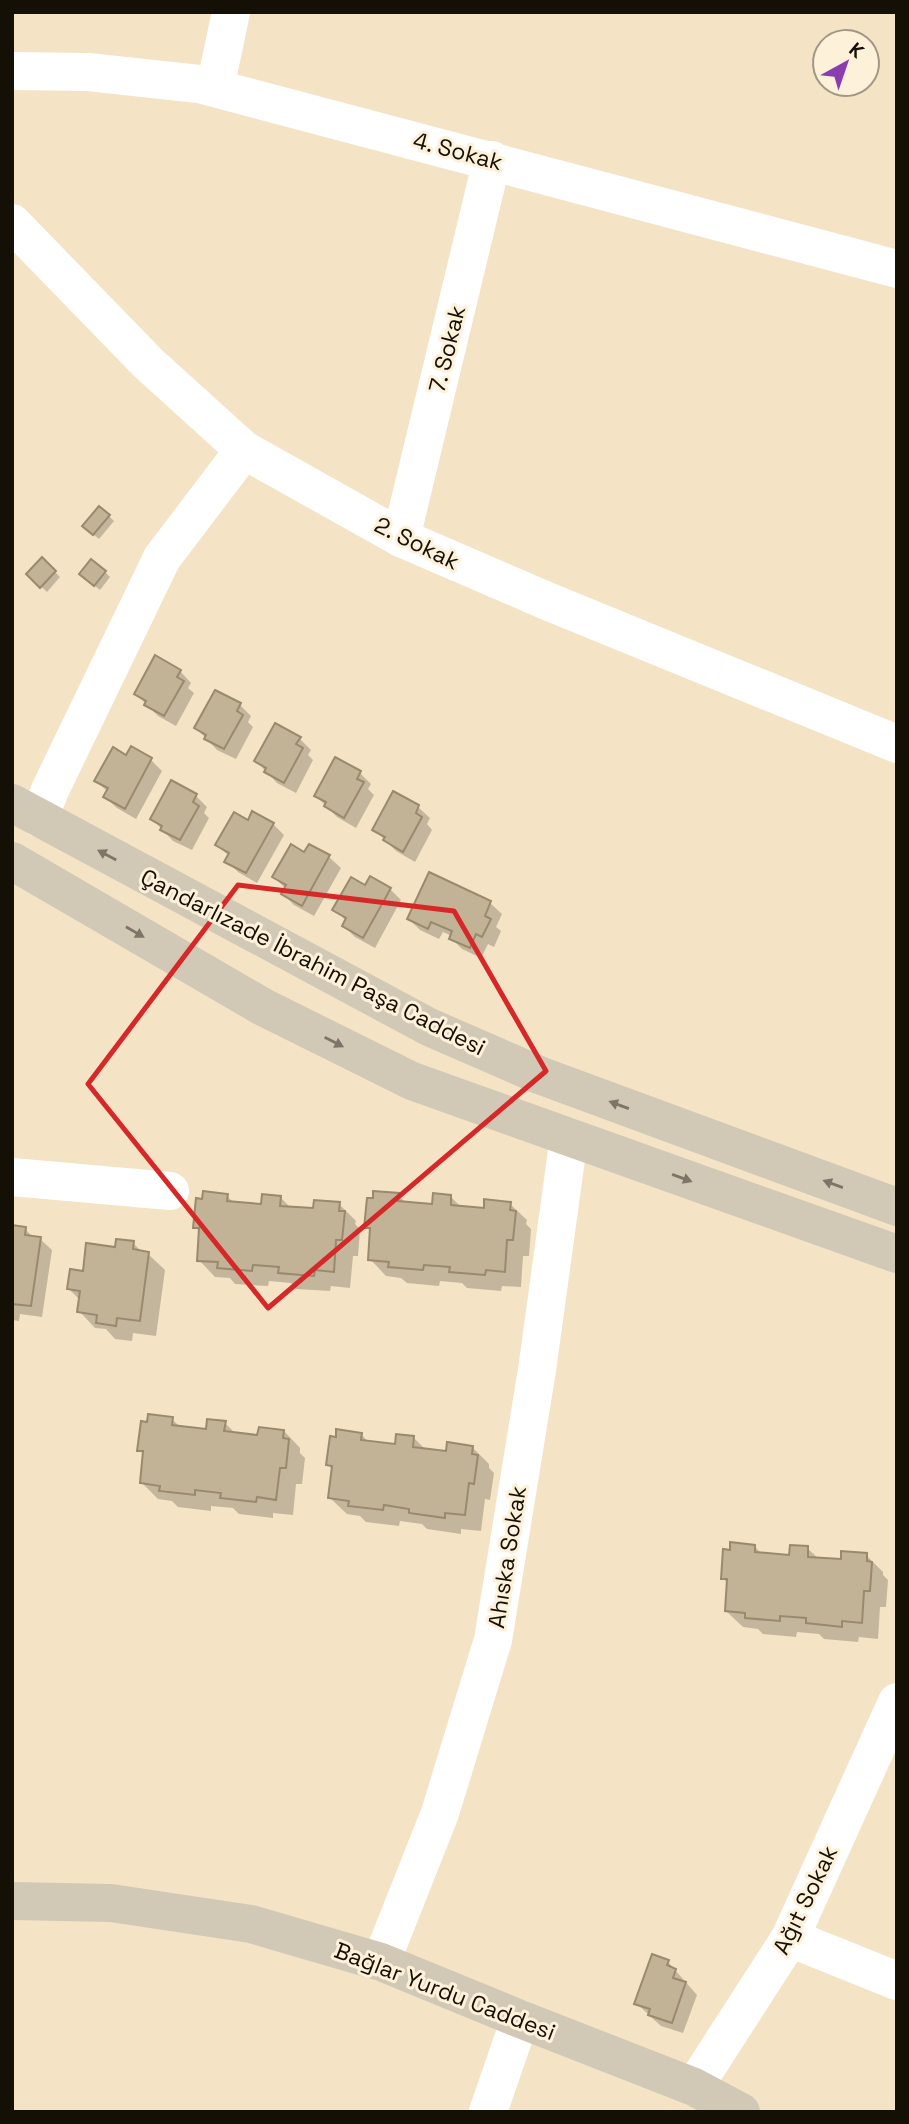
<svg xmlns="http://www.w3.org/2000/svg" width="909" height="2124" font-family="'Space Grotesk',sans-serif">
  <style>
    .shadow { fill: #0003 }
    .building { fill: #c3b396; stroke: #998a6e; stroke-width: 2 }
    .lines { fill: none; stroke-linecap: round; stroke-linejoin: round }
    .street { stroke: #fff; stroke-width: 38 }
    .secondary { stroke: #d2c8b6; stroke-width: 38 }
    .oneway { fill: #7d7567 }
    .marked { fill: none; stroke: #d62828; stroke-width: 5; stroke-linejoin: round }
    .labels { text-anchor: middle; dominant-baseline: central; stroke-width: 6; stroke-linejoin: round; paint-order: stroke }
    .street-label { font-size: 23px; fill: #151006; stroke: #fef1d9 }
  </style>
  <rect width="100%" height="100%" fill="#f4e4c5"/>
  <!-- shadow -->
  <g class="shadow">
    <polygon points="109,516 114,521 99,539 89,531"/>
    <polygon points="42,559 60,577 47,592 28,574"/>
    <polygon points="105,572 110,577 100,590 86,579"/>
    <polygon points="180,671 191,683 188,688 194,693 176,726 158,716 136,694"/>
    <polygon points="240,705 251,716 248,722 253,727 236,759 217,750 196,728"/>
    <polygon points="299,738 311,750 308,755 313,760 296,793 277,783 256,761"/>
    <polygon points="132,749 151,760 162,771 136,819 117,808 105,797 108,792 96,781 127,758"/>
    <polygon points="360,773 371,784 368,789 374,795 356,828 337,817 316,796"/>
    <polygon points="196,796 207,807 204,813 209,818 192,850 173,841 152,819"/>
    <polygon points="418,807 430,818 427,824 432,830 415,862 396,851 375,830"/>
    <polygon points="248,822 273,824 284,835 257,883 238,872 227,861 229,856 217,845"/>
    <polygon points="310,846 329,857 341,868 314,916 294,905 283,894 286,889 274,877 305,854"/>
    <polygon points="430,874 490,903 502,914 496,927 501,931 494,947 488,944 481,958 462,949 451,938 452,936 443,932 439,939 420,930 409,919"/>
    <polygon points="365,887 390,889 401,900 375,948 355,937 344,926 346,921 335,909"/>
    <polygon points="398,1195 406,1203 433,1206 451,1197 462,1208 486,1210 510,1204 527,1220 526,1224 531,1229 529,1256 523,1256 521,1287 502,1286 501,1291 467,1288 462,1283 440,1281 439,1286 407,1283 401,1278 386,1276 370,1259 372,1232 366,1227"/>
    <polygon points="227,1196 235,1204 263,1206 280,1197 291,1208 314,1210 339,1204 356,1221 355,1224 360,1229 358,1256 353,1256 350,1288 331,1286 330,1291 296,1289 291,1283 269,1281 268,1286 235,1284 230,1278 215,1277 199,1260 201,1233 195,1227"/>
    <polygon points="12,1227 25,1229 34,1238 40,1239 52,1250 42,1317 20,1314 19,1321 12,1320"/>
    <polygon points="133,1243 143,1253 148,1254 165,1270 156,1336 133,1333 132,1341 115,1339 106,1329 95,1328 79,1311 80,1300 69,1289 84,1272 116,1249"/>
    <polygon points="172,1419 181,1428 208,1431 225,1423 237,1435 259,1437 284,1431 300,1448 300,1453 305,1458 302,1484 296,1484 293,1515 273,1513 273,1518 239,1514 233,1508 211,1506 211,1511 178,1507 172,1501 158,1499 141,1482 145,1455 139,1450"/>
    <polygon points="361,1434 369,1443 396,1446 414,1438 426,1450 448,1452 472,1447 489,1464 489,1468 494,1473 490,1500 485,1499 481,1531 461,1529 461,1534 427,1529 422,1524 400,1521 399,1526 366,1522 360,1516 347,1514 330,1498 333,1470 328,1465"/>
    <polygon points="754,1546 763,1555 790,1557 807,1548 819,1559 842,1561 866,1555 883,1572 883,1575 888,1580 886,1607 880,1607 878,1639 859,1637 858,1642 824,1639 819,1634 797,1632 796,1637 763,1634 758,1629 743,1627 726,1611 728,1584 723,1578"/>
    <polygon points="653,1956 668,1962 697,1995 683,2033 661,2026 636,2003"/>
  </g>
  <!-- building -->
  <g class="building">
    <polygon points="99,506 110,515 93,535 82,526"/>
    <polygon points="42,557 56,571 40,588 26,574"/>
    <polygon points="91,559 106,571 94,586 79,574"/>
    <polygon points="155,655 181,670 177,677 184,681 164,716 144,705 146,701 134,694"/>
    <polygon points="215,690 241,703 237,711 243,715 224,749 204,739 206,735 194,728"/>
    <polygon points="275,723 301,737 296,744 303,748 284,783 264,772 266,768 254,761"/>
    <polygon points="131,746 152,758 125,809 103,797 108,788 94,781 113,747 126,755"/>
    <polygon points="335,757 361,771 357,779 364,782 344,818 324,806 326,802 314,796"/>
    <polygon points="171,780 197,794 193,802 199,806 180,840 160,830 162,826 150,819"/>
    <polygon points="393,791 419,805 416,813 422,817 403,852 383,840 385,837 372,830"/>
    <polygon points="252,811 274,823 246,873 224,862 229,853 215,845 234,812 248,820"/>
    <polygon points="291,844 304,852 309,844 330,855 302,906 281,894 286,885 272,877"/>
    <polygon points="429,872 491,901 485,916 491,919 482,937 476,934 470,948 449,939 452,931 431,922 428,929 407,919"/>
    <polygon points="370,876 391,888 363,938 342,926 346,918 332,910 351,877 365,885"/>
    <polygon points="203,1191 228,1194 227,1201 261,1204 262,1194 281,1196 280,1206 313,1208 314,1200 340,1202 339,1211 345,1211 342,1240 336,1240 334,1272 315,1270 314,1276 278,1273 279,1267 253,1265 252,1271 217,1268 218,1262 197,1261 199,1228 193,1228 196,1198 202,1199"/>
    <polygon points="373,1191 399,1193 398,1201 432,1204 433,1193 451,1195 451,1205 484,1208 484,1199 511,1202 510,1210 516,1211 513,1240 507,1240 505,1272 486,1270 485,1275 449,1272 450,1267 424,1265 423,1270 388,1267 389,1262 368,1260 370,1228 364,1228 367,1198 373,1198"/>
    <polygon points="12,1225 26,1227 25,1235 41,1237 31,1306 12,1304"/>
    <polygon points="116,1239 134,1241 133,1249 149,1252 140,1321 117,1318 116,1326 96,1323 97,1315 77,1312 80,1291 67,1289 70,1269 83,1271 86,1243 115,1247"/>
    <polygon points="148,1414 173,1417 172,1425 206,1429 207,1419 226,1421 224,1431 257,1435 259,1427 284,1430 283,1438 289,1439 286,1468 280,1468 276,1500 257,1497 256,1502 220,1498 221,1493 195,1490 195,1495 159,1491 160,1486 140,1483 143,1451 137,1451 141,1421 147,1422"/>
    <polygon points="336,1429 362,1433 361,1440 395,1444 396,1434 414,1436 413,1447 446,1451 447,1442 473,1446 472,1454 478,1455 474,1484 469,1483 465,1515 445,1513 445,1518 409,1513 409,1509 384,1505 383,1510 348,1506 349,1501 328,1498 332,1466 326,1465 330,1436 336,1437"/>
    <polygon points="730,1542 755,1545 755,1552 789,1555 790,1545 808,1546 808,1557 841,1559 841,1551 867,1553 867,1561 872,1562 870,1591 864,1591 862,1623 842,1621 842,1627 806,1623 806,1618 780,1616 780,1621 745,1618 745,1613 725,1611 727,1579 721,1579 723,1549 730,1550"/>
    <polygon points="652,1954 669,1960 667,1965 676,1969 673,1978 686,1982 672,2023 648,2015 650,2009 634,2004"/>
  </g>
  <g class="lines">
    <!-- street -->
    <g class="street">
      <polyline points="12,71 88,72 199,84 897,269"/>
      <polyline points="215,88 231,12"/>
      <polyline points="12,223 148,363 244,450 401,538 547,601 897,744"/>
      <polyline points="401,538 492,160"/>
      <polyline points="39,818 50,790 162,558 244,450"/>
      <polyline points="12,1177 170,1191"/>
      <polyline points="790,1938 897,1981"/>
      <polyline points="381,1962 440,1813 493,1640 537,1370 569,1137"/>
      <polyline points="694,2087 790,1938 897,1702"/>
      <polyline points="488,2112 520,2019"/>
    </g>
    <!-- secondary -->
    <g class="secondary">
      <polyline points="12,803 429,1027 539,1075 897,1207"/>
      <polyline points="12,861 263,1007 412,1081 897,1254"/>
      <polyline points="12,1901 111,1903 251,1924 381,1962 520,2019 694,2087 741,2112"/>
    </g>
  </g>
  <!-- one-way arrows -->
  <defs><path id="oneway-solid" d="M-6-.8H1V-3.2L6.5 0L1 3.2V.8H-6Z" transform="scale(1.75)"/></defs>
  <g class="oneway">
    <use href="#oneway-solid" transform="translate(107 855) rotate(-152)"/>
    <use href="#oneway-solid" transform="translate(135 932) rotate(30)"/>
    <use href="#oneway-solid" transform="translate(334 1042) rotate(27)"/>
    <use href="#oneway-solid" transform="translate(619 1105) rotate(-160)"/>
    <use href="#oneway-solid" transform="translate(682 1178) rotate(20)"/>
    <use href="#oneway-solid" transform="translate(833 1184) rotate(-160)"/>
  </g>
  <!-- marked area -->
  <path class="marked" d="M 238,885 L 454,911 L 546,1071 L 268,1308 L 88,1084 Z"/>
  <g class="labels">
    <!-- street labels -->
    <g class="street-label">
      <text transform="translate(458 151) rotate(15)">4. Sokak</text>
      <text transform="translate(447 349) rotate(-76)">7. Sokak</text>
      <text transform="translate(417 543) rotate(26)">2. Sokak</text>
      <text transform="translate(313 962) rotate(27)">Çandarlızade İbrahim Paşa Caddesi</text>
      <text transform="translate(507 1557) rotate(-81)">Ahıska Sokak</text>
      <text transform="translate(805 1900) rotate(-64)">Ağıt Sokak</text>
      <text transform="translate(445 1991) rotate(21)">Bağlar Yurdu Caddesi</text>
    </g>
  </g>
  <!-- border -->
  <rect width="909" height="2124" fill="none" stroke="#151006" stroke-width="28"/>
  <!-- north arrow -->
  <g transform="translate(846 63) rotate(40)"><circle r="33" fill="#fef1d9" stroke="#a19785" stroke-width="2"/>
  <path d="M0-5L12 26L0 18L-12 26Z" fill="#8a3dae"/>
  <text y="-10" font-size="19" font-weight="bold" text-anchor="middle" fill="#151006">K</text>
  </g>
</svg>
